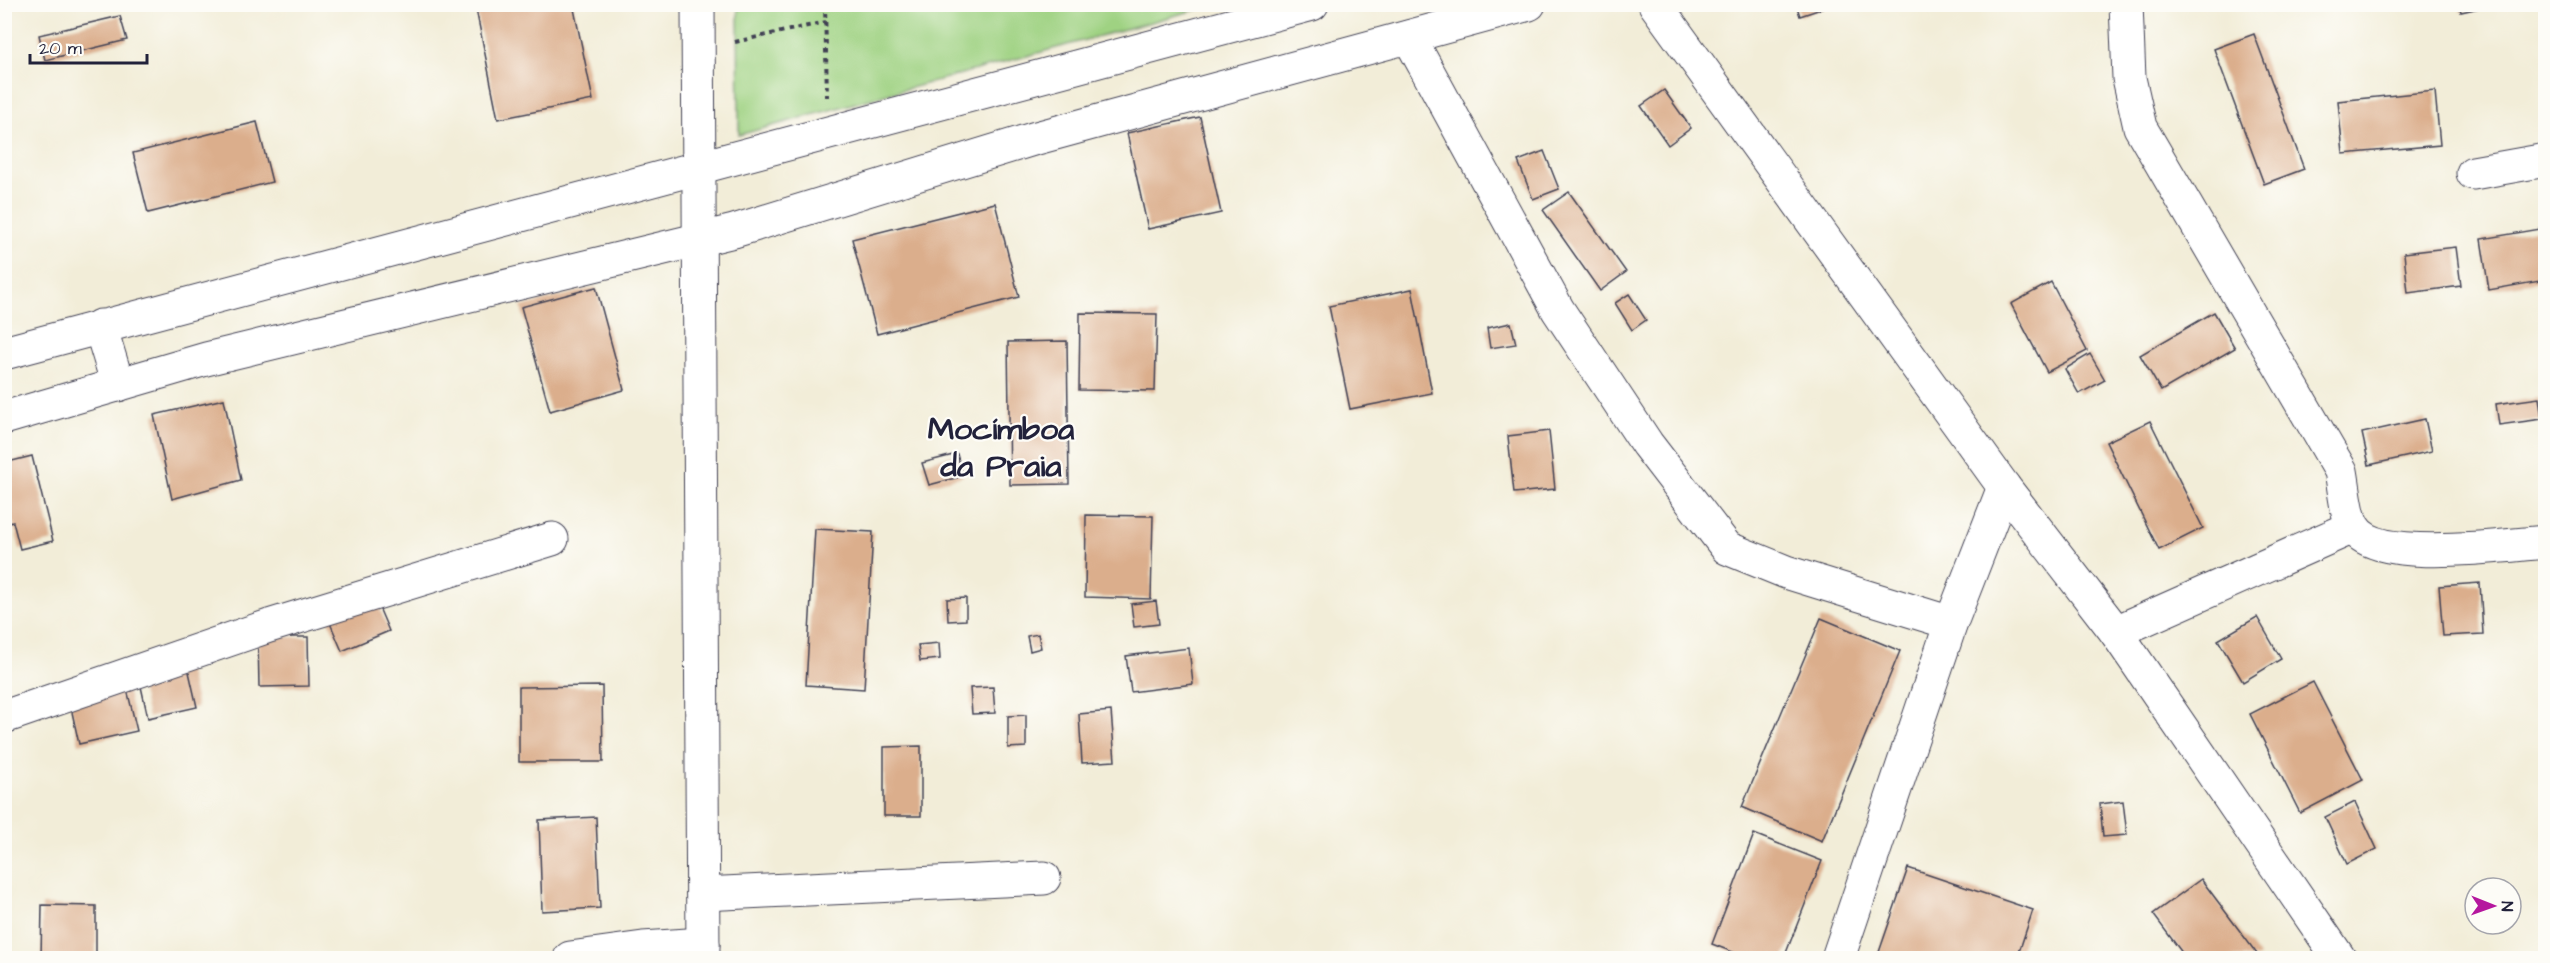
<svg xmlns="http://www.w3.org/2000/svg" width="2550" height="963" font-family="'Architects Daughter',sans-serif">
  <style>
    .green { fill: #9fd282; stroke: #607a5e; stroke-width: 1.5 }
    .building { fill: #dbae8c }
    .lines { fill: none; stroke-linecap: round; stroke-linejoin: round }
    .street-casing { stroke: #414053; stroke-width: 35 }
    .secondary-casing { stroke: #414053; stroke-width: 35 }
    .path { stroke: #414053; stroke-width: 4; stroke-dasharray: 4.5 4.5; stroke-linecap: butt }
    .street { stroke: #fff; stroke-width: 33 }
    .secondary { stroke: #fff; stroke-width: 33 }
    .labels { text-anchor: middle; dominant-baseline: central; stroke-width: 4.5; stroke-linejoin: round; paint-order: stroke }
    .town-label { font-size: 32px; font-weight: bold; fill: #22223b; stroke: #fdfcf7 }
  </style>
  <rect width="100%" height="100%" fill="#fdfcf7"/>
  <filter id="ink" filterUnits="userSpaceOnUse"><feTurbulence type="fractalNoise" baseFrequency=".0167" numOctaves="2"/><feDisplacementMap in="SourceGraphic" scale="12" xChannelSelector="R" yChannelSelector="G"/><feConvolveMatrix kernelMatrix="1 2 1 2 8 2 1 2 1" color-interpolation-filters="sRGB"/></filter>
  <filter id="wash" filterUnits="userSpaceOnUse"><feTurbulence type="fractalNoise" baseFrequency=".008" numOctaves="4" result="noise"/><feDisplacementMap in="SourceGraphic" scale="24" xChannelSelector="R" yChannelSelector="G"/><feGaussianBlur stdDeviation="1.35" result="paint"/><feColorMatrix in="noise" values="0 0 0 0 0 0 0 0 0 0 0 0 0 0 0 0 0 1.4 0 .05"/><feComposite in="paint" operator="in"/></filter>
  <g filter="url(#wash)">
    <rect width="100%" height="100%" fill="#f2edd8"/>
    <!-- green -->
    <polygon class="green" points="738,5 738,4 1213,5 739,135"/>
    <g id="blocks">
      <!-- building -->
      <g class="building">
        <polygon points="475,4 573,4 593,100 498,119"/>
        <polygon points="1796,4 1833,4 1833,5 1800,16"/>
        <polygon points="2459,4 2493,4 2493,5 2461,12"/>
        <polygon points="120,16 127,40 45,60 39,35"/>
        <polygon points="2254,34 2304,169 2264,184 2214,49"/>
        <polygon points="1664,90 1691,128 1668,145 1641,106"/>
        <polygon points="2435,91 2440,145 2343,154 2338,101"/>
        <polygon points="1200,117 1221,213 1148,229 1127,133"/>
        <polygon points="257,122 272,182 148,213 133,153"/>
        <polygon points="1544,151 1559,189 1533,199 1518,161"/>
        <polygon points="1569,192 1626,272 1600,291 1543,210"/>
        <polygon points="995,203 1019,297 877,334 852,239"/>
        <polygon points="2540,229 2546,280 2489,290 2481,239"/>
        <polygon points="2456,247 2461,286 2408,293 2404,253"/>
        <polygon points="2051,282 2087,351 2047,372 2011,304"/>
        <polygon points="596,287 624,390 550,411 521,307"/>
        <polygon points="1412,289 1432,393 1350,409 1329,306"/>
        <polygon points="1629,294 1646,320 1632,330 1615,303"/>
        <polygon points="2214,312 2235,348 2161,391 2140,355"/>
        <polygon points="1080,313 1157,314 1155,391 1079,390"/>
        <polygon points="1511,323 1516,344 1490,348 1487,328"/>
        <polygon points="1067,341 1069,484 1010,485 1008,342"/>
        <polygon points="2090,354 2105,380 2079,394 2065,369"/>
        <polygon points="2539,398 2542,419 2499,425 2496,404"/>
        <polygon points="224,399 241,480 172,499 154,415"/>
        <polygon points="2425,419 2432,451 2369,465 2362,433"/>
        <polygon points="2150,421 2203,528 2159,550 2106,442"/>
        <polygon points="1549,431 1555,489 1514,493 1508,436"/>
        <polygon points="957,454 963,476 929,485 922,463"/>
        <polygon points="32,456 53,541 20,549 13,522 5,524 4,463"/>
        <polygon points="1086,515 1153,516 1151,599 1085,597"/>
        <polygon points="815,529 873,532 864,689 806,685"/>
        <polygon points="2480,583 2483,634 2443,636 2439,586"/>
        <polygon points="374,596 389,631 342,651 327,616"/>
        <polygon points="966,598 966,620 948,621 947,599"/>
        <polygon points="1156,601 1159,624 1134,627 1131,604"/>
        <polygon points="2257,617 2281,659 2243,682 2218,640"/>
        <polygon points="1821,618 1900,651 1822,841 1742,807"/>
        <polygon points="1038,634 1041,648 1030,651 1027,636"/>
        <polygon points="258,637 308,637 309,686 259,687"/>
        <polygon points="939,643 940,659 920,661 918,645"/>
        <polygon points="1189,648 1193,684 1131,692 1126,656"/>
        <polygon points="187,663 197,707 148,718 138,673"/>
        <polygon points="2313,682 2363,780 2300,813 2250,714"/>
        <polygon points="602,686 603,762 519,762 519,687"/>
        <polygon points="993,687 995,713 972,714 970,688"/>
        <polygon points="127,689 137,731 79,744 70,703"/>
        <polygon points="1111,711 1115,761 1082,763 1079,714"/>
        <polygon points="1026,715 1026,747 1008,748 1008,716"/>
        <polygon points="921,746 921,816 884,816 884,747"/>
        <polygon points="2123,801 2127,835 2103,837 2100,804"/>
        <polygon points="2355,802 2377,849 2347,864 2325,817"/>
        <polygon points="596,817 600,908 542,911 539,820"/>
        <polygon points="1754,834 1822,861 1784,958 1748,958 1712,944"/>
        <polygon points="1908,868 2033,910 2017,958 1877,958"/>
        <polygon points="2201,879 2260,958 2186,958 2153,914"/>
        <polygon points="42,905 96,906 96,958 41,958"/>
      </g>
    </g>
  </g>
  <g filter="url(#ink)">
    <use href="#blocks" fill-opacity="0" stroke="#414053" stroke-width="1.5"/>
    <g class="lines">
      <defs>
        <g id="street">
          <polyline points="698,4 703,958"/>
          <path d="M 2126,4 L 2129,78 L 2140,127 L 2341,471 C 2344,486 2346,514 2353,526 C 2373,565 2507,545 2546,542"/>
          <polyline points="1409,37 1558,310 1647,444 1727,548 1786,572 1951,623"/>
          <polyline points="2473,173 2546,160"/>
          <polyline points="100,326 118,385"/>
          <polyline points="4,353 1312,4"/>
          <polyline points="4,418 206,359 734,231 1033,139 1529,4"/>
          <polyline points="2116,632 2353,527"/>
          <polyline points="4,717 269,626 552,539"/>
          <polyline points="703,894 1044,878"/>
          <polyline points="570,958 643,948 703,944"/>
          <polyline points="1838,958 1951,623 2004,487"/>
        </g>
        <polyline id="secondary" points="1655,4 2004,487 2116,632 2339,958"/>
      </defs>
      <!-- street casing -->
      <use href="#street" class="street-casing"/>
      <!-- secondary casing -->
      <use href="#secondary" class="secondary-casing"/>
      <!-- path -->
      <g class="path">
        <polyline points="825,4 827,97"/>
        <polyline points="735,42 826,22"/>
      </g>
      <!-- street -->
      <use href="#street" class="street"/>
      <!-- secondary -->
      <use href="#secondary" class="secondary"/>
    </g>
  </g>
  <g class="labels">
    <!-- town labels -->
    <g class="town-label">
      <text x="1001" y="429">Mocímboa<tspan x="1001" dy="37">da Praia</tspan></text>
    </g>
  </g>
  <!-- margin -->
  <rect width="2550" height="963" fill="none" stroke="#fdfcf7" stroke-width="24"/>
  <!-- north arrow -->
  <g transform="translate(2493 906) rotate(91)"><circle r="28" fill="#fdfcf7" stroke="#a5a5ac" stroke-width="1.5"/>
  <path d="M0-4.5L10 22L0 15L-10 22Z" fill="#b5179e"/>
  <text y="-9" font-size="16" font-weight="bold" text-anchor="middle" fill="#22223b">N</text>
  </g>
  <!-- scale -->
  <path d="M30 54v9h117v-9" fill="none" stroke="#22223b" stroke-width="3"/>
  <text x="39" y="54" font-size="18" fill="#22223b" stroke="#fdfcf7" stroke-width="4.5" paint-order="stroke">20 m</text>
</svg>
